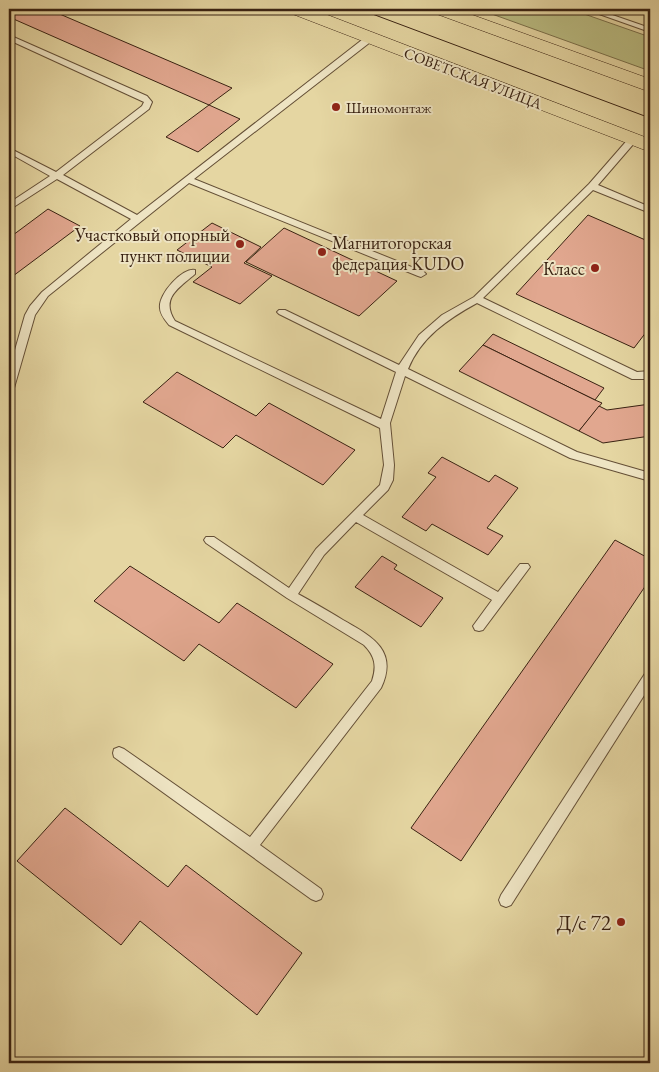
<svg xmlns="http://www.w3.org/2000/svg" width="659" height="1072" font-family="'EB Garamond',serif">
  <style>
    .green { fill: #babc82; stroke: #7a6f4a }
    .building { fill: #e1a78f; stroke: #392212 }
    .lines { fill: none; stroke-linecap: round; stroke-linejoin: round }
    .service-casing { stroke: #644f36; stroke-width: 2 }
    .primary-casing { stroke: #392212; stroke-width: 1 }
    .service { fill: #eee4c3; fill-rule: evenodd }
    .primary { fill: #e5d6a2; fill-rule: evenodd }
    .tram { stroke: #392212; stroke-width: 1 }
    .poi-dot { fill: #8f2418; stroke: #eee4c3; stroke-width: 2 }
    .labels { text-anchor: middle; dominant-baseline: central; stroke-width: 4; stroke-linejoin: round; paint-order: stroke }
    .far-street-label { font-size: 15px; fill: #392212; stroke: #eee4c3 }
    .far-poi-label { font-size: 15px; fill: #392212; stroke: #eee4c3; text-anchor: start }
    .poi-label { font-size: 18px; fill: #392212; stroke: #eee4c3; text-anchor: end }
    .near-poi-label { font-size: 21px; fill: #392212; stroke: #eee4c3; text-anchor: end }
  </style>
  <rect width="100%" height="100%" fill="#e5d6a2"/>
  <filter id="stains"><feTurbulence type="fractalNoise" baseFrequency=".004" numOctaves="4"/><feColorMatrix values="0 0 0 0 .2 0 0 0 0 .09 0 0 0 0 .02 0 0 0 .5 -.17"/></filter>
  <radialGradient id="worn" r=".72"><stop offset=".6" stop-color="#630" stop-opacity="0"/><stop offset="1" stop-color="#630" stop-opacity=".3"/></radialGradient>
  <!-- green -->
  <polygon class="green" points="478,9 570,9 650,37 650,71"/>
  <!-- building -->
  <g class="building">
    <polygon points="9,9 48,9 232,88 209,105 9,17"/>
    <polygon points="209,105 240,119 198,152 166,137"/>
    <polygon points="48,209 80,226 9,279 9,238"/>
    <polygon points="588,215 650,242 650,327 634,348 516,294"/>
    <polygon points="212,223 261,247 244,263 272,276 240,304 193,282 212,267 177,250"/>
    <polygon points="284,228 397,281 359,316 246,262"/>
    <polygon points="493,334 604,388 595,400 483,345"/>
    <polygon points="483,345 595,400 602,403 579,431 459,371"/>
    <polygon points="177,372 256,416 269,403 355,450 323,485 236,435 223,448 143,402"/>
    <polygon points="650,404 650,436 603,443 579,431 599,406 607,410"/>
    <polygon points="442,457 489,482 495,475 518,488 487,528 503,536 488,555 432,524 426,531 402,517 436,477 428,473"/>
    <polygon points="615,540 650,559 650,579 461,861 411,828"/>
    <polygon points="382,556 397,565 394,569 443,598 421,627 355,587"/>
    <polygon points="130,566 219,623 237,603 333,664 296,708 199,644 184,661 94,601"/>
    <polygon points="65,808 168,887 186,865 302,953 257,1015 140,921 121,945 17,861"/>
    <polygon points="650,1048 650,1063 642,1063"/>
  </g>
  <g class="lines">
    <defs>
      <g id="service">
        <polygon points="585,9 595,9 650,28 650,32"/>
        <polygon points="9,35 147,96 152,102 149,109 63,175 137,215 367,36 373,36 373,40 194,179 424,272 426,274 421,277 418,276 189,183 48,296 35,315 14,388 9,392 9,371 25,315 30,306 42,292 131,219 57,179 9,210 9,203 50,176 9,153 9,148 56,172 142,106 144,102 9,40"/>
        <path d="M 633,136 L 637,139 L 636,141 L 598,185 L 650,207 L 650,213 L 593,190 L 483,298 L 637,372 L 650,371 L 650,379 L 632,379 L 477,303 C 448,319 421,337 408,369 L 577,452 L 650,473 L 650,481 L 570,458 L 405,376 L 390,423 L 394,465 L 393,480 L 388,490 L 363,515 L 498,592 L 520,564 L 528,564 L 530,567 L 483,630 L 479,631 L 475,630 L 473,626 L 492,600 L 356,522 L 324,555 L 298,594 C 313,602 328,611 343,620 C 371,636 399,650 381,688 L 260,845 L 321,889 L 323,894 L 321,899 L 316,901 L 311,899 L 114,757 L 113,753 L 114,749 L 119,747 L 124,749 L 250,837 L 372,681 C 377,666 375,656 364,645 L 287,598 L 206,543 L 204,540 L 206,537 L 214,537 L 289,588 L 316,549 L 380,485 L 384,465 L 380,428 L 169,325 C 165,320 160,314 160,308 C 158,294 183,267 195,270 L 195,274 C 179,288 160,298 175,321 L 381,419 L 396,372 L 279,314 L 277,312 L 279,310 L 285,310 L 399,365 L 419,335 L 442,315 L 474,297 L 589,184 L 630,137 Z"/>
        <polygon points="650,671 650,686 511,905 506,907 501,905 499,900 501,895 646,672"/>
      </g>
      <g id="primary">
        <polygon points="287,9 312,9 650,139 650,152 290,13"/>
        <polygon points="431,9 456,9 650,79 650,92 434,13"/>
      </g>
    </defs>
    <!-- service casing -->
    <use href="#service" class="service-casing"/>
    <!-- primary casing -->
    <use href="#primary" class="primary-casing"/>
    <!-- service -->
    <use href="#service" class="service"/>
    <!-- primary -->
    <use href="#primary" class="primary"/>
    <!-- tram -->
    <polyline class="tram" points="359,9 650,118"/>
  </g>
  <!-- markers -->
  <g class="poi-dot">
    <circle cx="336" cy="107" r="5"/>
    <circle cx="240" cy="244" r="5"/>
    <circle cx="322" cy="252" r="5"/>
    <circle cx="595" cy="268" r="5"/>
    <circle cx="621" cy="922" r="5"/>
  </g>
  <g class="labels">
    <!-- far-street labels -->
    <g class="far-street-label">
      <text transform="translate(473 78) rotate(21)">СОВЕТСКАЯ УЛИЦА</text>
    </g>
    <!-- far-poi labels -->
    <g class="far-poi-label">
      <text x="346" y="107">Шиномонтаж</text>
    </g>
    <!-- poi labels -->
    <g class="poi-label">
      <text x="230" y="234">Участковый опорный<tspan x="230" dy="21">пункт полиции</tspan></text>
      <text x="332" y="242" text-anchor="start">Магнитогорская<tspan x="332" dy="21">федерация KUDO</tspan></text>
      <text x="585" y="268">Класс</text>
    </g>
    <!-- near-poi labels -->
    <g class="near-poi-label">
      <text x="611" y="922">Д/с 72</text>
    </g>
  </g>
  <!-- margin -->
  <rect width="659" height="1072" fill="none" stroke="#e5d6a2" stroke-width="30"/>
  <rect x="10" y="10" width="639" height="1052" fill="none" stroke="#392212" stroke-width="2.5"/>
  <rect x="15" y="15" width="629" height="1042" fill="none" stroke="#392212"/>
  <rect width="100%" height="100%" filter="url(#stains)"/>
  <rect width="100%" height="100%" fill="url(#worn)"/>
</svg>
